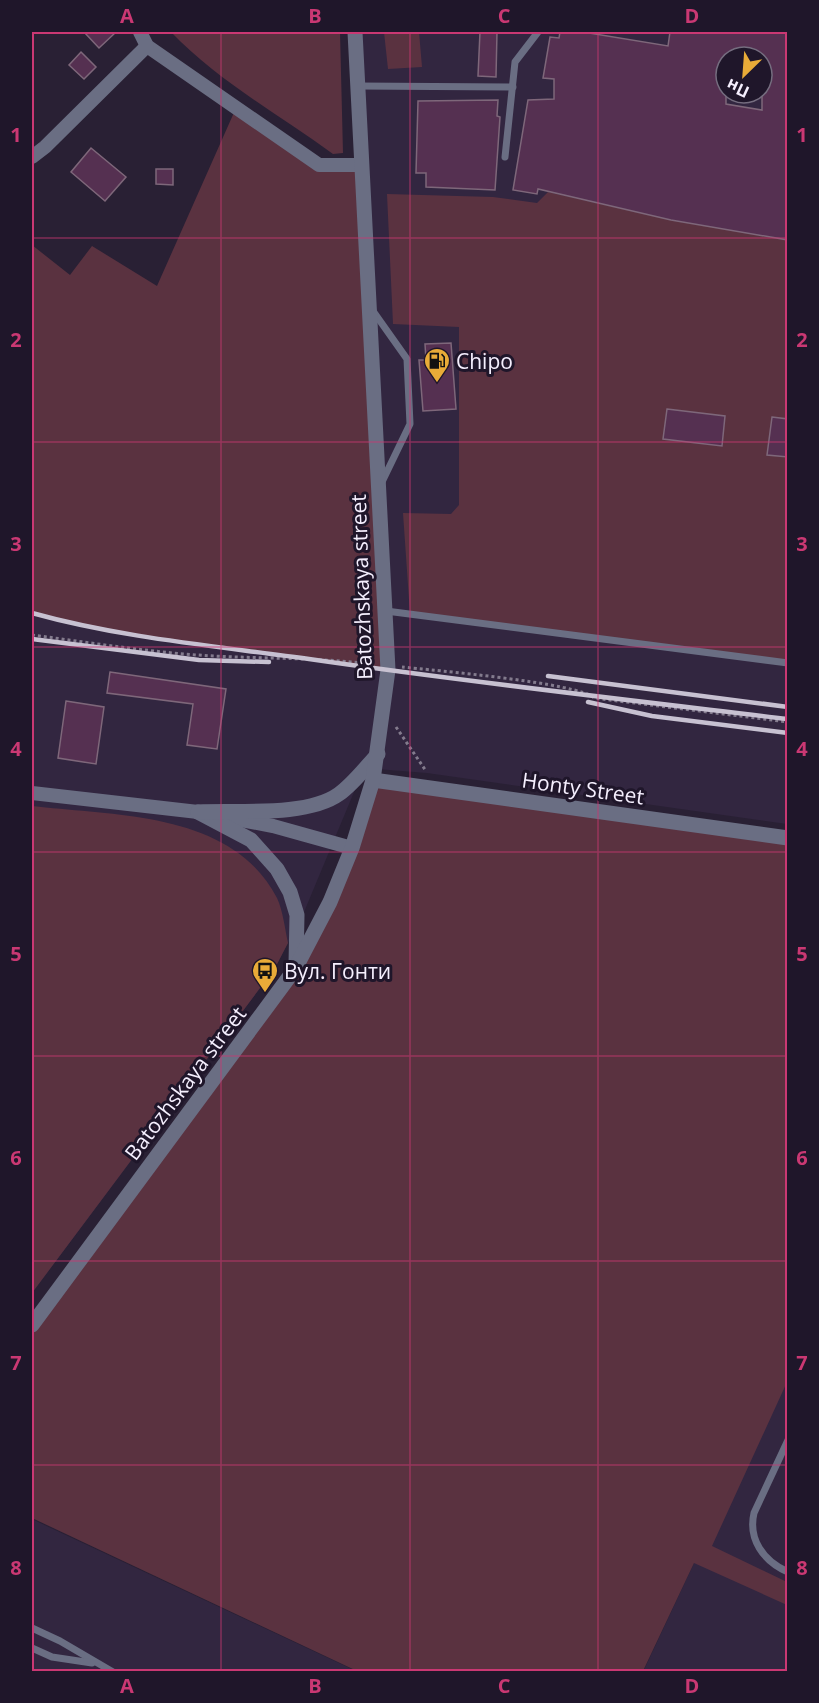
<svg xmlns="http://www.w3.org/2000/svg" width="819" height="1703" font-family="'Open Sans',sans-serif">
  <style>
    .built { fill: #322640; fill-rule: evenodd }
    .green { fill: #5a3240 }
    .building { fill: #553051; stroke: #7e677a; stroke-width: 1.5; fill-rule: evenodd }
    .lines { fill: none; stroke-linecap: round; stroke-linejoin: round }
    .path { stroke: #837b8d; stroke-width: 3; stroke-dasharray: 3 3; stroke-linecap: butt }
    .service { stroke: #6a6e83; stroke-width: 7 }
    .minor { stroke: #6a6e83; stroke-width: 14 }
    .tertiary { stroke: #6a6e83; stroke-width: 15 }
    .rail { stroke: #c7c1d1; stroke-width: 4.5 }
    .grid { fill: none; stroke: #ca3873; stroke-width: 1.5; stroke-opacity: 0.55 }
    .labels { text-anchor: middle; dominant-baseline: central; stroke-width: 6; stroke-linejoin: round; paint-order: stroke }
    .poi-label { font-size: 21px; fill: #f5effe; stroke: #1f162a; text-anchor: start }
    .street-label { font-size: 21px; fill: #f5effe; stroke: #1f162a }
    .neatline { fill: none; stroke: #ca3873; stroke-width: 2 }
    .grid-label { font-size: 20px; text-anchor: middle; font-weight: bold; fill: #ca3873 }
  </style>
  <rect width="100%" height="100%" fill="#292034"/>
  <!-- built -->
  <g class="built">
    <path d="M 354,32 L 787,32 L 787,824 L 427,773 L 364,768 L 304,912 L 275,968 L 32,1293 L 32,613 L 130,635 L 204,646 L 387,665 ZM 726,57 L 762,57 L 762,93 L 726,93 Z"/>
    <polygon points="787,1363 787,1671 643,1672 694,1563"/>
    <polygon points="32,1519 38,1522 356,1671 32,1671"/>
  </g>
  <!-- green -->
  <g class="green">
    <path d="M 171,32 L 340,32 L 343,153 L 333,154 C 278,114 218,81 171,32 Z"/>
    <polygon points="384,32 419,32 422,67 388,69"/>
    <polygon points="236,108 319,165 362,165 388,670 130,635 32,613 32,245 70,275 92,246 157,286"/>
    <polygon points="548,192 671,220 787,240 787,663 410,614 403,513 451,514 459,505 459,327 393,324 387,194 493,197 537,203"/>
    <polygon points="373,780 787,838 787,1382 712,1546 787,1582 787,1605 694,1563 643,1671 357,1671 32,1518 32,1325 295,969"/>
    <path d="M 32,806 C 115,816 232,811 277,898 C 283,911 285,929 288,943 L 275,968 L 32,1293 Z"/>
  </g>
  <!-- building -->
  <g class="building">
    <polygon points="84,32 116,32 99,48"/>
    <polygon points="480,32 497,32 496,77 478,76"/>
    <path d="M 560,32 L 583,32 L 668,46 L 670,32 L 788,32 L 788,240 L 671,220 L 538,189 L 537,194 L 513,190 L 528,100 L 554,99 L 554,79 L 543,78 L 550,37 L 559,38 ZM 726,57 L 762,57 L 762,110 L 726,104 Z"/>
    <polygon points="81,52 96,67 84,79 69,65"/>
    <polygon points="498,100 497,116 500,117 495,190 426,187 426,173 416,173 418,101"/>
    <polygon points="91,148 126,177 105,201 71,172"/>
    <polygon points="156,169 173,169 173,185 156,184"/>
    <polygon points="451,343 456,409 423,411 419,360 426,360 425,344"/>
    <polygon points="667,409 725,416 722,446 663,439"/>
    <polygon points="772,417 788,419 788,457 767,455"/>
    <polygon points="110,672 226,689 217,749 187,745 193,704 107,693"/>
    <polygon points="66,701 104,707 96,764 58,758"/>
  </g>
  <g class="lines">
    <!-- path -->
    <g class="path">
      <path d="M 32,635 C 86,642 141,651 197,655 C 255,659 314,657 372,664"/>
      <path d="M 402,667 C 431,670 580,683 594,698 L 788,722"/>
      <polyline points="396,727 426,771"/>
    </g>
    <!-- service -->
    <g class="service">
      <polyline points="358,86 513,87"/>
      <polyline points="505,157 515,62 538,32"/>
      <polyline points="373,311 407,359 410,424 381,484"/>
      <polyline points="386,611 788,663"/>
      <path d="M 788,1440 L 754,1513 C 748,1539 763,1561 788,1572"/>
      <polyline points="32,1628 60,1641 113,1672"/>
      <polyline points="32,1648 52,1657 92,1663"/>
    </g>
    <!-- minor -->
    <g class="minor">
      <polyline points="140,32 147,46 319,165 362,165"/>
      <polyline points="32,157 45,147 147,46"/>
      <polyline points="32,793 198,812 273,826 352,848"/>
    </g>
    <!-- tertiary -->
    <g class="tertiary">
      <polyline points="373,780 788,838"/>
      <polyline points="198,812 251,840 277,869 290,892 297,915 296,964"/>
      <path d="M 198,812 C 237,810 307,817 339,794 C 353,784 366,767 378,754"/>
      <polyline points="32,1325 295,969 330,902 352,848 373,780 388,670 355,32"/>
    </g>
    <!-- rail -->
    <g class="rail">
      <path d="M 32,613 C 122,638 216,646 309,659 C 468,682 628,700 788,719"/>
      <polyline points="32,639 199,660 269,662"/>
      <polyline points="548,676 788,707"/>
      <polyline points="588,702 652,716 788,733"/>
    </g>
  </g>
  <!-- grid -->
  <path class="grid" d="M 221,32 L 221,1672M 410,32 L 410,1672M 598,32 L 598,1672M 32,238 L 788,238M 32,442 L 788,442M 32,647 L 788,647M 32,852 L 788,852M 32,1056 L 788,1056M 32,1261 L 788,1261M 32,1465 L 788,1465"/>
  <!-- icons -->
  <defs>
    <symbol id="fuel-pin" viewBox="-11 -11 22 30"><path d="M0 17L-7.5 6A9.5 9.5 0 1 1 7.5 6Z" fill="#e9ab38" stroke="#1f162a"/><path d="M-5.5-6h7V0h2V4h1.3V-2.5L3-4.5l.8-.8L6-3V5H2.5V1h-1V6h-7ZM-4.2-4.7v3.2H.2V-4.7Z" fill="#111"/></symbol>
    <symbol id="bus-pin" viewBox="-11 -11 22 30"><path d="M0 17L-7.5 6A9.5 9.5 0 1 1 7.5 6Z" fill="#e9ab38" stroke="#1f162a"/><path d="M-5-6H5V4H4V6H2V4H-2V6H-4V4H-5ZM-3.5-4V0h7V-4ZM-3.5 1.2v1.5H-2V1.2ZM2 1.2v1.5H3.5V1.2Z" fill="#111"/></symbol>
  </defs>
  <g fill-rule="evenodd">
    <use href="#fuel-pin" x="422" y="346" width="30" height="40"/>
    <use href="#bus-pin" x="250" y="956" width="30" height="40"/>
  </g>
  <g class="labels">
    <!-- poi labels -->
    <g class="poi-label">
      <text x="456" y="361">Chipo</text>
      <text x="284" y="971">Вул. Гонти</text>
    </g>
    <!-- street labels -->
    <g class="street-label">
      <text transform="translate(361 587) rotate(-92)">Batozhskaya street</text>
      <text transform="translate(583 788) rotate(8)">Honty Street</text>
      <text transform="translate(185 1083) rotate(-53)">Batozhskaya street</text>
    </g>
  </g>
  <!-- border -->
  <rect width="819" height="1703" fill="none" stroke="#1f162a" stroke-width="66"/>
  <!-- north arrow -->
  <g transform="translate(744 75) rotate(205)"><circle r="28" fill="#1f162a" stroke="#756d7f" stroke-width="1.5"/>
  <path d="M0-4.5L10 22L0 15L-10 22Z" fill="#e9ab38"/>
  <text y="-9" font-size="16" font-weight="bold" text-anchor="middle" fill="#f5effe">Пн</text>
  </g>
  <rect x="33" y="33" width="753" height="1637" class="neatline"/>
  <g class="grid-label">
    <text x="127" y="23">A</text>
    <text x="315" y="23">B</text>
    <text x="504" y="23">C</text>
    <text x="692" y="23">D</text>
    <text x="16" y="142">1</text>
    <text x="802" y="142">1</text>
    <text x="16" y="347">2</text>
    <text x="802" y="347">2</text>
    <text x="16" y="551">3</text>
    <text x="802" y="551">3</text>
    <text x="16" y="756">4</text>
    <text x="802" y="756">4</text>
    <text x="16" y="961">5</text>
    <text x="802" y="961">5</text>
    <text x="16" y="1165">6</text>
    <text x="802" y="1165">6</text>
    <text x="16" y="1370">7</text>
    <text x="802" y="1370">7</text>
    <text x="16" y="1575">8</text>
    <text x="802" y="1575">8</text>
    <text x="127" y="1693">A</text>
    <text x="315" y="1693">B</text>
    <text x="504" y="1693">C</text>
    <text x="692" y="1693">D</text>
  </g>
</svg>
